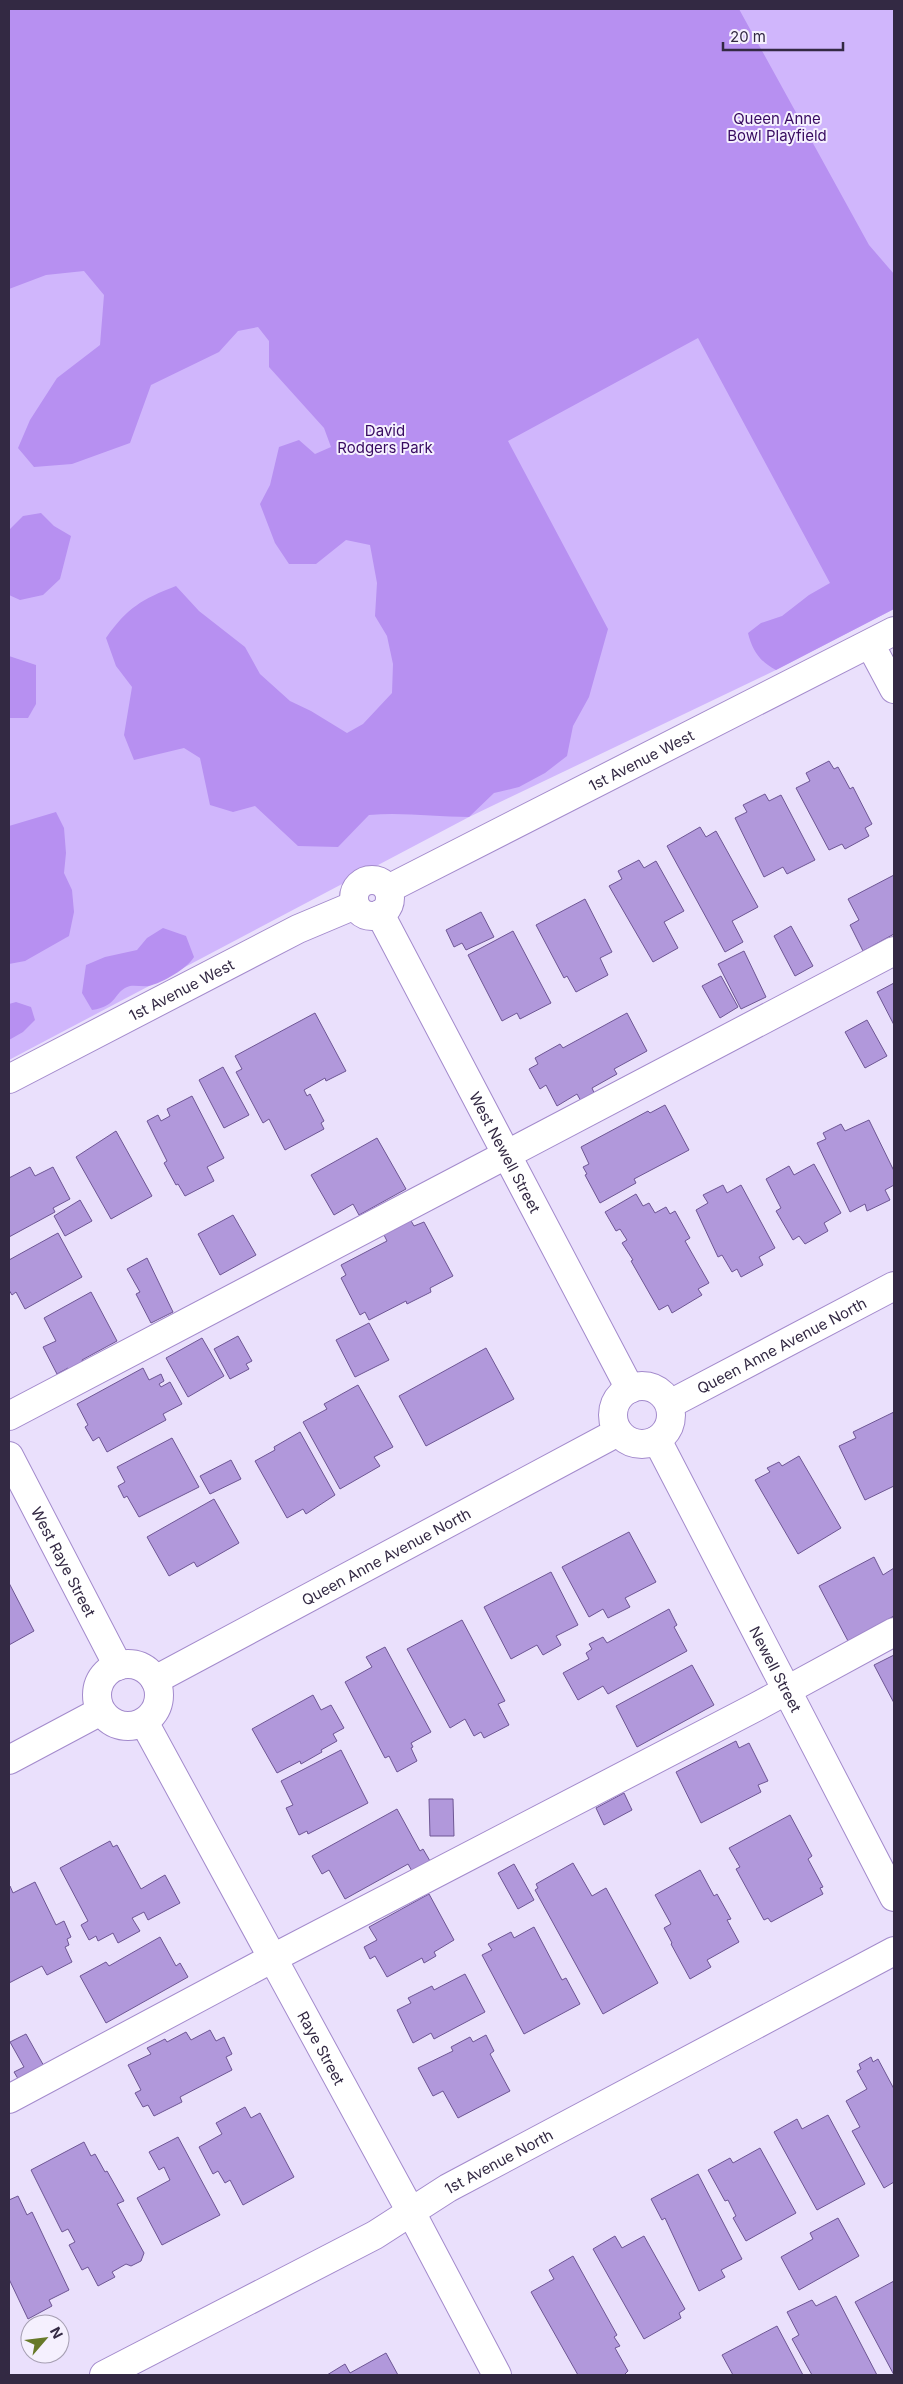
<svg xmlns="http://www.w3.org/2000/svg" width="903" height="2384" font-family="Inter,sans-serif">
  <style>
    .green { fill: #d0b6fc }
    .forest { fill: #b790f1 }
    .building { fill: #b198db; stroke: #6e5694 }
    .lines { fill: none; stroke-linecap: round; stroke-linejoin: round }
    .minor-casing { stroke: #a38acc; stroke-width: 30 }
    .minor { stroke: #fff; stroke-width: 28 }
    .labels { text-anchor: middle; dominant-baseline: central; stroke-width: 4; stroke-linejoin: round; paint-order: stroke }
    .park-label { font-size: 15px; fill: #380b61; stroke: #f5f0fe }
    .street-label { font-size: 15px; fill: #332943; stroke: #f5f0fe }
  </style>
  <rect width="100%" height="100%" fill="#eae0fc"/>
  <!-- green -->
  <polygon class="green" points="9,9 894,9 894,609 776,670 469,817 9,1060"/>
  <!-- forest -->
  <g class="forest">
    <path d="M 9,9 L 739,9 L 869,245 L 894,274 L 894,609 L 776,670 C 760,662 752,650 748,633 L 761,623 L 782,616 L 809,595 L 830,583 L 698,338 L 508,441 L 608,629 L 589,697 L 573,726 L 567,756 L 545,773 L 519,787 L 494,793 L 469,817 C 435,817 403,812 369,815 L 338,847 L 298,846 L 255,806 L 233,812 L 210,805 L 200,758 L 184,748 L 134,760 L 124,735 L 132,687 L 116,666 L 106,638 C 127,608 142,599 176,586 L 199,611 L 245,647 L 260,674 L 290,701 L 311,711 L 347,733 L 363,724 L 392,693 L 393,664 L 387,636 L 375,616 L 377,583 L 370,545 L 346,540 L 316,564 L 289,564 L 275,543 L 260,504 L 270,485 L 279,447 L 299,440 L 315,454 L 331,447 L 324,428 L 269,367 L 269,341 L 258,327 L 238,331 L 219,352 L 151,385 L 130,443 L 72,464 L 34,467 L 18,448 L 30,420 L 57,378 L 100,345 L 104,295 L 84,271 L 46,275 L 9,289 Z"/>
    <polygon points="41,513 54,526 71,536 60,579 43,595 20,600 9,595 9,530 23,516"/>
    <polygon points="9,656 36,665 36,704 28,718 9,718"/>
    <polygon points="56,812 64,828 66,853 64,873 72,890 74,912 69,936 25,961 9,964 9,826"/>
    <path d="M 163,928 L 186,936 L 194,957 C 188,968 162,983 149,986 C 143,987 136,985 130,986 C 113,991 119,1006 92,1010 L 82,993 L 86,965 L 105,957 L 137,950 L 147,938 Z"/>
    <polygon points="16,1002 31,1007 35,1020 23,1032 9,1040 9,1004"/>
  </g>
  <!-- building -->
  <g class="building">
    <polygon points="829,761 834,769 838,767 850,789 853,787 872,824 865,828 869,836 845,849 842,844 829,850 796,788 810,781 806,773"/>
    <polygon points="765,794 769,801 781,795 815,860 787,874 783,867 764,877 735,818 747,812 743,805"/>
    <polygon points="700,827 706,837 716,831 758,907 732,921 743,942 725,952 667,846"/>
    <polygon points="639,860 644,868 656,861 684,911 664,922 678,948 653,962 609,886 622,879 618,871"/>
    <polygon points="894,875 894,934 863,951 850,925 859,920 848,899"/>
    <polygon points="585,899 612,952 600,958 608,975 576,992 567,976 564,978 536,925"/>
    <polygon points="481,912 494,937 466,950 462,943 454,947 446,930"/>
    <polygon points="791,926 813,966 795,976 774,936"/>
    <polygon points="513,931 551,1003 520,1019 517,1013 502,1021 468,955"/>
    <polygon points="744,951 766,997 741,1009 718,964"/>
    <polygon points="721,976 738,1007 720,1018 702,986"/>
    <polygon points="894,983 894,1025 877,992"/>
    <polygon points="315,1013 346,1071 326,1081 325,1078 304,1090 307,1096 310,1094 324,1121 321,1123 324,1129 285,1150 269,1119 263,1123 236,1072 242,1069 235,1056"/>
    <polygon points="627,1013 647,1051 614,1069 617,1074 592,1088 595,1095 582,1103 577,1094 557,1106 546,1085 540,1089 529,1069 538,1064 535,1058 560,1044 563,1048"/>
    <polygon points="867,1020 887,1056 865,1068 845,1032"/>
    <polygon points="223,1067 249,1115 224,1128 199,1080"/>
    <polygon points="192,1096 224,1158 207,1167 214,1181 185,1196 178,1184 176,1185 164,1163 167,1161 147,1121 158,1115 161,1121 170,1116 167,1109"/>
    <polygon points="665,1105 689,1150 634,1179 636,1183 600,1203 585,1175 587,1174 583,1167 589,1164 581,1147 648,1111 650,1113"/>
    <polygon points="869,1120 894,1171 894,1185 885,1190 890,1200 867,1211 865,1204 850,1212 817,1143 826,1139 823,1133 841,1124 845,1131"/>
    <polygon points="116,1131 152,1196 111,1219 76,1157"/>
    <polygon points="377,1138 406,1189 359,1215 353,1204 334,1215 311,1175"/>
    <polygon points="814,1164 841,1213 824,1223 828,1231 805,1244 799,1236 793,1240 776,1211 781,1208 766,1179 789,1166 794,1175"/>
    <polygon points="30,1167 35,1176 53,1167 70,1199 53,1208 55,1212 9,1237 9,1178"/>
    <polygon points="723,1185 727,1193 741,1185 775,1248 759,1257 763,1265 741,1277 737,1269 732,1272 722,1255 718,1257 696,1210 708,1203 703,1195"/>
    <polygon points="636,1194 643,1206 649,1203 655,1213 666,1207 670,1214 675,1211 690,1238 685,1241 709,1283 698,1289 702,1295 672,1313 668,1305 659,1310 631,1261 633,1260 622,1243 627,1240 620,1229 616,1231 605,1212"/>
    <polygon points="80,1200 92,1221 65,1236 54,1216"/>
    <polygon points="233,1215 256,1255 220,1275 198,1234"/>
    <polygon points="410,1219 414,1226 424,1222 453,1276 430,1288 431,1292 407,1304 406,1301 369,1320 365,1312 360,1315 341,1278 346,1275 341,1265 387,1241 383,1233"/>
    <polygon points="58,1233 82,1277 25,1309 16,1292 12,1295 9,1290 9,1260"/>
    <polygon points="147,1258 173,1312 151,1323 136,1294 140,1292 127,1269"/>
    <polygon points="91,1292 117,1341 82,1360 84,1364 70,1371 68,1368 57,1374 43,1347 56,1341 44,1318"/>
    <polygon points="369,1323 389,1360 355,1377 336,1340"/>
    <polygon points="238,1336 252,1361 246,1364 249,1369 230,1379 214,1349"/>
    <polygon points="202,1338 224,1376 188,1397 166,1358"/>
    <polygon points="486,1348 514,1399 426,1446 399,1396"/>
    <polygon points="143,1368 149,1380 161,1374 164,1381 159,1384 161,1387 170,1382 182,1404 163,1414 166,1420 107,1452 99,1437 93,1441 85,1427 88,1425 77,1404"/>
    <polygon points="358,1385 393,1447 374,1457 380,1466 340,1489 303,1422 327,1409 324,1404"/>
    <polygon points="894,1412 894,1486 865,1500 839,1446 856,1438 853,1432"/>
    <polygon points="300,1432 335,1495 306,1514 303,1509 287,1518 255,1461 275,1450 274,1447"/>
    <polygon points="172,1438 199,1487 139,1517 127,1496 124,1498 118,1486 125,1482 117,1467"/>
    <polygon points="799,1456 841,1528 798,1554 755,1480 770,1472 767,1468 779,1462 782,1466"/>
    <polygon points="231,1460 241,1479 210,1494 200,1476"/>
    <polygon points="214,1499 239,1543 197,1567 194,1562 169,1576 147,1537"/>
    <polygon points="629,1532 656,1582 625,1598 630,1607 608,1618 603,1609 589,1617 562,1567"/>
    <polygon points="874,1557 883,1575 894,1568 894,1616 848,1641 819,1586"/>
    <polygon points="551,1572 578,1625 556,1636 561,1645 543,1655 537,1645 511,1659 484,1607"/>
    <polygon points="9,1583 34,1631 9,1645"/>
    <polygon points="669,1609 677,1625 674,1627 687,1651 608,1694 603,1686 578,1700 563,1673 589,1659 586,1653 592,1649 589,1644 603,1637 607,1643"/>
    <polygon points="462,1620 505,1701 498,1704 509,1725 484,1738 481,1732 474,1736 465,1719 450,1728 407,1649"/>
    <polygon points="385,1647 431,1732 411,1743 413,1747 411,1748 417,1761 397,1772 389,1756 385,1758 345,1682 372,1667 366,1657"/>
    <polygon points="894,1655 894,1703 874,1665"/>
    <polygon points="692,1665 714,1705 637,1747 616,1706"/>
    <polygon points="313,1695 321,1710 331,1705 344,1728 333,1734 337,1741 321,1750 322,1752 301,1764 300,1761 277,1773 252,1729"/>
    <polygon points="736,1741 739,1748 749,1743 768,1781 758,1785 761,1792 701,1823 676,1772"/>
    <polygon points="341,1750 368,1803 308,1834 307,1831 299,1835 286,1808 293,1805 281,1781"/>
    <polygon points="624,1793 632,1810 604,1825 596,1808"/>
    <polygon points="429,1799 453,1799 454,1836 430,1836"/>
    <polygon points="397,1809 420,1851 423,1849 430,1861 412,1871 408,1864 345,1899 329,1870 322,1874 312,1856"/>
    <polygon points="790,1815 812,1856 808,1859 823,1887 820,1888 823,1894 771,1922 768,1918 764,1920 736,1869 740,1867 729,1848"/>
    <polygon points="110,1841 113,1847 117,1845 141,1889 165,1875 180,1903 148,1920 144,1912 132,1918 140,1931 118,1943 113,1933 98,1941 96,1936 89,1940 81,1925 88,1921 60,1868"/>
    <polygon points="573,1863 592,1896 606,1888 658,1983 603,2014 535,1890 538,1888 536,1884"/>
    <polygon points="514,1864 534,1900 518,1909 498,1873"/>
    <polygon points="700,1870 714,1896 717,1894 731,1919 727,1920 739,1942 707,1960 711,1967 690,1979 671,1944 672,1943 664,1928 671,1924 655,1895"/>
    <polygon points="35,1882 56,1925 64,1921 71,1937 67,1939 69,1945 65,1947 72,1962 47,1975 42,1966 9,1983 9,1887 10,1886 13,1893"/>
    <polygon points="429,1894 454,1940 434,1952 436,1956 424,1963 422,1958 387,1977 375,1956 370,1959 364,1947 377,1940 369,1927"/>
    <polygon points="534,1927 562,1980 566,1978 580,2004 524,2034 482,1955 492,1950 488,1944 511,1932 514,1938"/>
    <polygon points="160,1937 176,1966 180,1963 188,1977 106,2023 80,1976 106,1962 109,1966"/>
    <polygon points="465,1974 485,2012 434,2039 431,2033 413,2043 397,2010 411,2003 408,1998 432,1986 434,1990"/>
    <polygon points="210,2030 216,2041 224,2037 232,2054 226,2057 232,2070 180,2097 182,2102 154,2116 148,2105 143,2107 135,2093 141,2090 128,2065 151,2054 147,2048 165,2039 167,2042 186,2032 191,2040"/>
    <polygon points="26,2034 45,2068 20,2082 14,2072 24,2067 10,2042"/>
    <polygon points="486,2035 494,2051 490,2054 510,2091 458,2118 443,2091 433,2096 418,2068 453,2051 451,2047 470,2037 473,2042"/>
    <polygon points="871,2057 873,2062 878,2059 894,2089 894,2182 884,2188 852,2131 860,2127 846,2101 867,2089 857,2071 861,2069 859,2064"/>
    <polygon points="245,2107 251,2118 260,2113 294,2177 243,2205 230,2180 225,2183 218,2171 213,2174 199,2147 222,2134 216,2123"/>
    <polygon points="828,2115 865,2184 817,2210 774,2132 797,2119 802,2129"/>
    <polygon points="178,2137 220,2215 162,2245 137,2198 170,2180 164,2167 159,2170 149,2152"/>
    <polygon points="84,2142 91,2156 95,2154 105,2172 107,2171 124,2201 117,2204 144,2253 141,2261 131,2266 126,2264 112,2272 115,2277 98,2286 88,2267 82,2270 69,2245 75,2242 68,2229 62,2232 31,2170"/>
    <polygon points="760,2148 796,2213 746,2241 733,2218 736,2216 728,2200 725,2201 708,2170 730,2158 733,2163"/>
    <polygon points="698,2174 742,2259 721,2270 725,2277 699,2291 665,2218 662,2220 651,2199"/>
    <polygon points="18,2196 27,2215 32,2212 69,2290 49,2300 52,2306 28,2319 9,2279 9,2200"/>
    <polygon points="838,2218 859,2256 799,2290 781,2257 813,2239 810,2233"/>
    <polygon points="615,2236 622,2248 644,2236 685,2309 679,2313 681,2318 644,2339 593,2249"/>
    <polygon points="573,2256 617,2335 614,2337 620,2346 615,2348 628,2371 624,2375 578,2375 531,2292 554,2279 549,2270"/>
    <polygon points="894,2281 894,2375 855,2302"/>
    <polygon points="836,2296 877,2375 812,2375 792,2339 799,2335 787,2312 812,2300 816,2306"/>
    <polygon points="777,2326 803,2375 733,2375 722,2355"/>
    <polygon points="386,2353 398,2375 327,2375 345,2364 350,2373"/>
  </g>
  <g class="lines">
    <defs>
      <g id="minor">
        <polyline points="870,644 894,689"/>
        <circle cx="372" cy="898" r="18"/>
        <path id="s1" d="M 388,889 L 894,631"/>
        <path id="s2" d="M 380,914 L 630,1389"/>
        <path id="s3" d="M 9,1079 L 298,929 L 355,905"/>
        <circle cx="642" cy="1415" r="29"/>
        <path id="s4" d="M 670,1404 L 894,1286"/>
        <polyline points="9,1416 894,951"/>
        <path id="s5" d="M 657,1440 L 894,1897"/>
        <path id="s6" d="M 9,1456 L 118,1666"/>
        <circle cx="128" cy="1695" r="31"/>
        <path id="s7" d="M 155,1680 L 618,1432"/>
        <path id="s8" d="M 144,1722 L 411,2212 L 497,2375"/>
        <polyline points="9,1760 101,1711"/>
        <polyline points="9,2099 273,1958 756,1707 894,1632"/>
        <path id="s9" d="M 104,2375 L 375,2235 L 448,2188 L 894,1951"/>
      </g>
    </defs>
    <!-- minor casing -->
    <use href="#minor" class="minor-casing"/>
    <!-- minor -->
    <use href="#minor" class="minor"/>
  </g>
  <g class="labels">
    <!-- park labels -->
    <g class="park-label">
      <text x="777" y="118">Queen Anne<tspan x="777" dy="17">Bowl Playfield</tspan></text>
      <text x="385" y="430">David<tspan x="385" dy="17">Rodgers Park</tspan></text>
    </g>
    <!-- street labels -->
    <g class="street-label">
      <text stroke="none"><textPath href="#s1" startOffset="284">1st Avenue West</textPath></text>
      <text stroke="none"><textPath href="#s3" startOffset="194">1st Avenue West</textPath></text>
      <text stroke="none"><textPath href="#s2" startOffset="269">West Newell Street</textPath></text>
      <text stroke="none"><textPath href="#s4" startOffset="126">Queen Anne Avenue North</textPath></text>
      <text stroke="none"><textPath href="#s7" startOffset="262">Queen Anne Avenue North</textPath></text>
      <text stroke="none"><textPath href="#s6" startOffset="119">West Raye Street</textPath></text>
      <text stroke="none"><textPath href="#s5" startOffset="258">Newell Street</textPath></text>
      <text stroke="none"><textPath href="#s8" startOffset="371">Raye Street</textPath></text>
      <text stroke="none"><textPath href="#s9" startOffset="449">1st Avenue North</textPath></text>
    </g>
  </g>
  <!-- border -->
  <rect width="903" height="2384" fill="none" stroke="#332943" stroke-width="20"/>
  <!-- north arrow -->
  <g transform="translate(45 2339) rotate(62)"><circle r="24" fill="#f5f0fe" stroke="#a7a0b3"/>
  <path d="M0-4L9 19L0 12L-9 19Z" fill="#677929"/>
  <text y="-8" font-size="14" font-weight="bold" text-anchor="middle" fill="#332943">N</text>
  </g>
  <!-- scale -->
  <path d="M723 42v8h120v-8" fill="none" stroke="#332943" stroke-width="2.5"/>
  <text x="730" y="42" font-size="15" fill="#332943" stroke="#f5f0fe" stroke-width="4" paint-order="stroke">20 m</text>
</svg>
